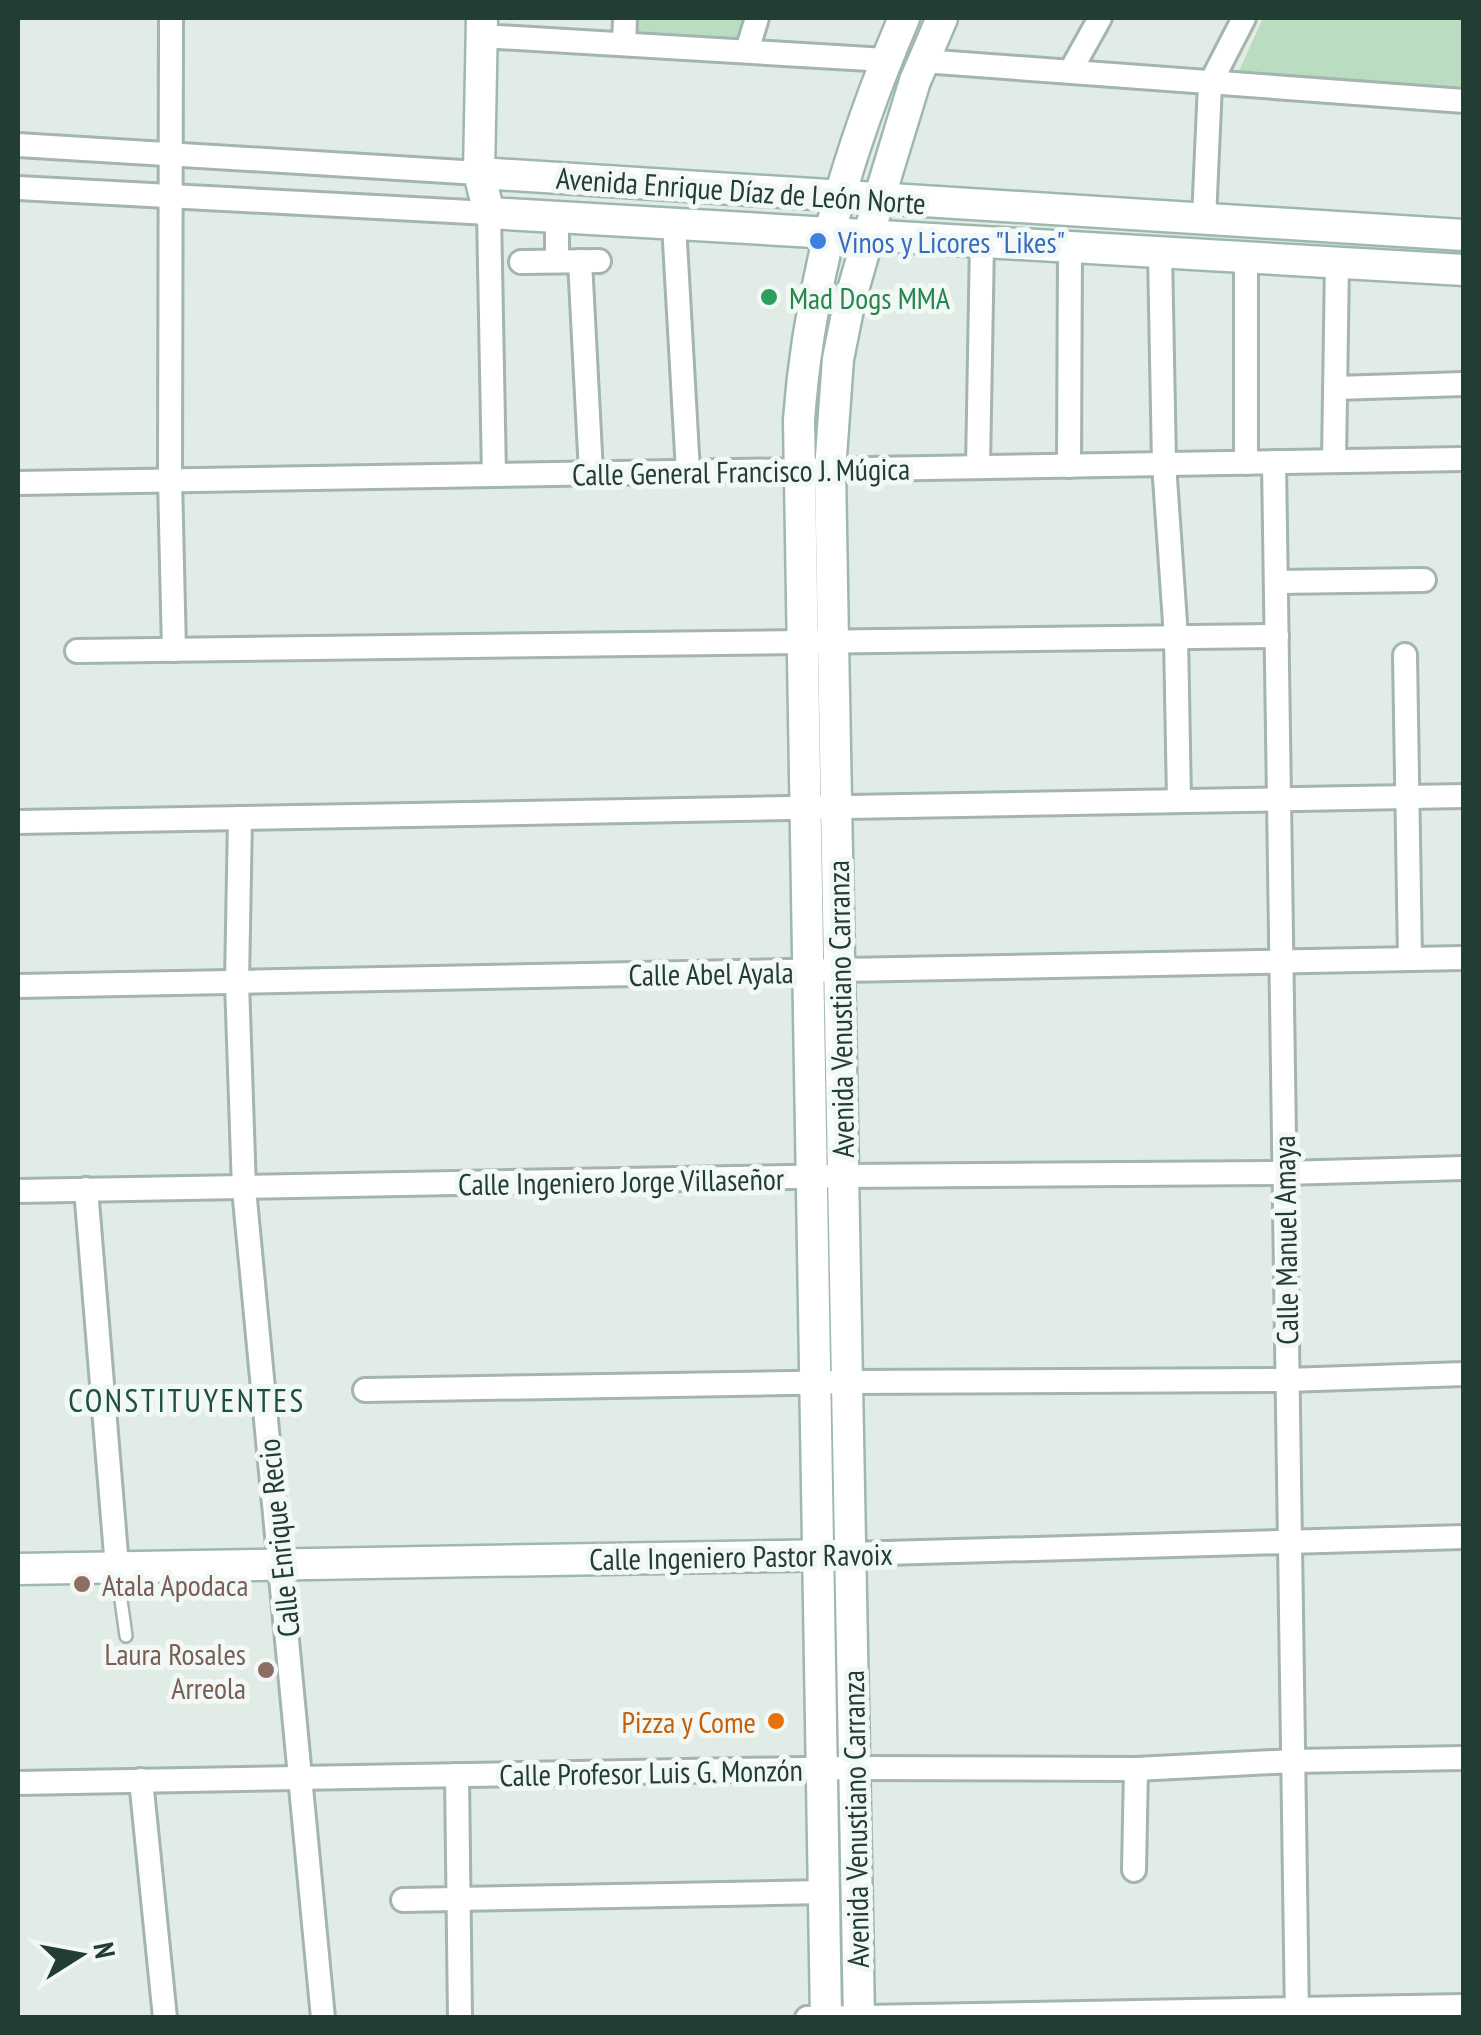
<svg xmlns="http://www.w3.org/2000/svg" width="1481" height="2035" font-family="'PT Sans Narrow',sans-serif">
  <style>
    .green { fill: #baddc2 }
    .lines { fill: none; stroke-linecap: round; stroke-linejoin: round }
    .lane-casing { stroke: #a4b4ae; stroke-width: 16 }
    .street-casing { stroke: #a4b4ae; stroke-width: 28 }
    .secondary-casing { stroke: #9fb8ae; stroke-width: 35 }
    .lane { stroke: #fff; stroke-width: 11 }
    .street { stroke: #fff; stroke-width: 22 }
    .secondary { stroke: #fff; stroke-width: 30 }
    .shop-dot { fill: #3f7fe0; stroke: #f2f8f5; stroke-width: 4 }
    .leisure-dot { fill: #2e9e5b; stroke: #f2f8f5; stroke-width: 4 }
    .education-dot { fill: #8d6e63; stroke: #f2f8f5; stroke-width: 4 }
    .food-dot { fill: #e8710a; stroke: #f2f8f5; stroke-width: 4 }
    .labels { text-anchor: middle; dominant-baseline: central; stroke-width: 10; stroke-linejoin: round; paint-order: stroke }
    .street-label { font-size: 30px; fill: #213d34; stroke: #f2f8f5 }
    .shop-label { font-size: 30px; fill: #366cbe; stroke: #f2f8f5; text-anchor: start }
    .leisure-label { font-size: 30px; fill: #27864d; stroke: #f2f8f5; text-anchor: start }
    .education-label { font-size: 30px; fill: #785e54; stroke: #f2f8f5; text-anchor: start }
    .food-label { font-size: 30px; fill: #c56008; stroke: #f2f8f5; text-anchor: end }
    .neighbourhood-label { font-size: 32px; letter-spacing: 2.5px; fill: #1d4f41; stroke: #f2f8f5 }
  </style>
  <rect width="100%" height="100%" fill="#e1ece7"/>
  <!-- green -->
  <g class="green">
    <polygon points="636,18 746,18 740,44 635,35"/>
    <polygon points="1263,18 1463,18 1463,91 1238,73"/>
  </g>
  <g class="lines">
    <defs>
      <polyline id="lane" points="117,1571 126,1636"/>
      <g id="street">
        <polyline points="171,18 170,480 174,650"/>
        <polyline points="482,36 886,60"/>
        <polyline points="624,44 625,18"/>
        <polyline points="747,51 757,18"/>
        <polyline points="923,61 1464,101"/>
        <polyline points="1071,70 1100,18"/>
        <polyline points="18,145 479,173"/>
        <polyline points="18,188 489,213 494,475"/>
        <polyline points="557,217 557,261"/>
        <polyline points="1204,219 1210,84 1244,18"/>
        <polyline points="674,224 688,472"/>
        <polyline points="1160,252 1164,464 1176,637 1179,801"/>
        <polyline points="580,261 591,473"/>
        <polyline points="521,262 599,261"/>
        <polyline points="1335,388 1464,384"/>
        <polyline points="1334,461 1337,262"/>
        <polyline points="1274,462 1297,2018"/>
        <polyline points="1246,463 1246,257"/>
        <polyline points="1069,466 1070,247"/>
        <polyline points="978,467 982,242"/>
        <polyline points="18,483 1464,459"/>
        <polyline points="1276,582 1424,580"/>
        <polyline points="77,651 1277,636"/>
        <polyline points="1405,655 1410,959"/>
        <polyline points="240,818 237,982 244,1189 323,2018"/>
        <polyline points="18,822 1464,796"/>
        <polyline points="18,986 1464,958"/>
        <polyline points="86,1189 117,1567"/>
        <polyline points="18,1191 843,1176 1284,1173 1464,1168"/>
        <polyline points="365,1390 847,1382 1287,1380 1464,1374"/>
        <polyline points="850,1554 1464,1537"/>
        <polyline points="457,1775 460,2018"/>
        <polyline points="141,1780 165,2018"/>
        <polyline points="18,1783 854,1768 1136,1769 1293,1761 1464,1758"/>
        <polyline points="1134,1870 1136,1769"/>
        <polyline points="403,1900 824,1892"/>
        <polyline points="807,2018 1464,2006"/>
      </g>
      <g id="secondary">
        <polyline points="482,18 479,173 489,213 1464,270"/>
        <polyline points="479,173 1464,235"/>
        <polyline points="18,1569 837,1555"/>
        <path d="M 826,2018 L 799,420 C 809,280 849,147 904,18"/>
        <polyline points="859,2018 833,642 830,470 838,359 849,304 879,199 915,81 942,18"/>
      </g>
    </defs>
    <!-- lane casing -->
    <use href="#lane" class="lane-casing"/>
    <!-- street casing -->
    <use href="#street" class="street-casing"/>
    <!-- secondary casing -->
    <use href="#secondary" class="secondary-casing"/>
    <!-- lane -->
    <use href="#lane" class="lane"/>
    <!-- street -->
    <use href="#street" class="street"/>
    <!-- secondary -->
    <use href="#secondary" class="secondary"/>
  </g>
  <!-- markers -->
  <circle class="shop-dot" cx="818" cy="241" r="10"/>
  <circle class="leisure-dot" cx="769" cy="297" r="10"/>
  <g class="education-dot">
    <circle cx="82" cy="1584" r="10"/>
    <circle cx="266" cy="1670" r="10"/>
  </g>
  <circle class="food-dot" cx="776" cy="1721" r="10"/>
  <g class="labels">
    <!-- street labels -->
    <g class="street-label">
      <text transform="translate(741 190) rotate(4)">Avenida Enrique Díaz de León Norte</text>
      <text transform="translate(741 471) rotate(-1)">Calle General Francisco J. Múgica</text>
      <text transform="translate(711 973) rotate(-1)">Calle Abel Ayala</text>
      <text transform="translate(840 1009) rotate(-91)">Avenida Venustiano Carranza</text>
      <text transform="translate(621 1181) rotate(-1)">Calle Ingeniero Jorge Villaseñor</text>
      <text transform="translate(1285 1240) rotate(-91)">Calle Manuel Amaya</text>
      <text transform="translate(278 1538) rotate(-96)">Calle Enrique Recio</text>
      <text transform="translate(741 1556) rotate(-1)">Calle Ingeniero Pastor Ravoix</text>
      <text transform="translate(651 1772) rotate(-1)">Calle Profesor Luis G. Monzón</text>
      <text transform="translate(855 1819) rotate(-91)">Avenida Venustiano Carranza</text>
    </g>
    <!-- shop labels -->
    <g class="shop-label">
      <text x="838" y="241">Vinos y Licores "Likes"</text>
    </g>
    <!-- leisure labels -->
    <g class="leisure-label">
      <text x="789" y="297">Mad Dogs MMA</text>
    </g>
    <!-- education labels -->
    <g class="education-label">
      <text x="102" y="1584">Atala Apodaca</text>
      <text x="246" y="1653" text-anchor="end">Laura Rosales<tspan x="246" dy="34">Arreola</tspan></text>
    </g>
    <!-- food labels -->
    <g class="food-label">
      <text x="756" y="1721">Pizza y Come</text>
    </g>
    <!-- neighbourhood labels -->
    <g class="neighbourhood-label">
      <text x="187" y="1400">CONSTITUYENTES</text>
    </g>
  </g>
  <!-- border -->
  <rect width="1481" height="2035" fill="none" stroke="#213d34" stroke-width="40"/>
  <!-- north arrow -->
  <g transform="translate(80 1955) rotate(79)" stroke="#f2f8f5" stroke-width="8" paint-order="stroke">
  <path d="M0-8L18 38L0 25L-18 38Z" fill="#213d34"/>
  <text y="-15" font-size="28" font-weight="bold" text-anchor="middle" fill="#213d34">N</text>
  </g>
</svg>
